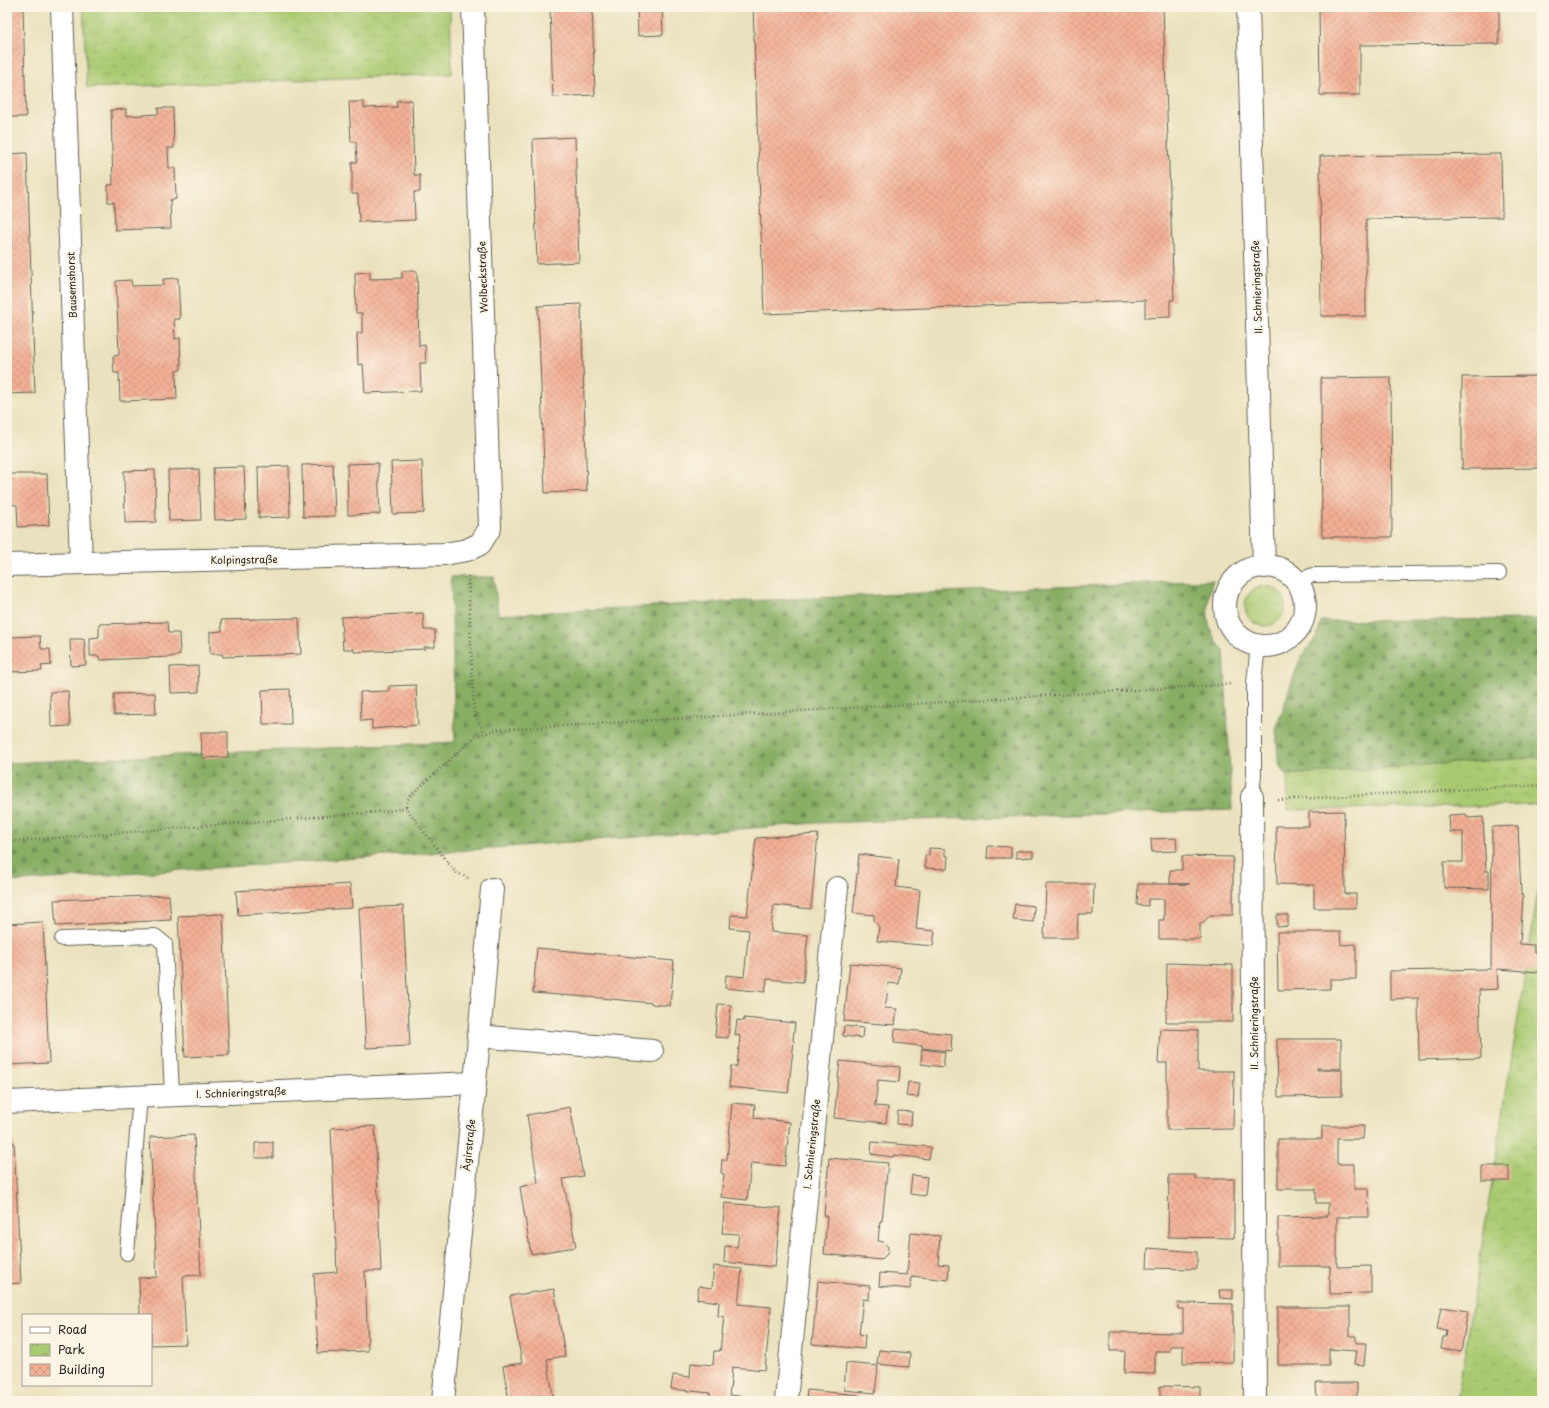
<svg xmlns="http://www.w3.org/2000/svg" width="1549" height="1408" font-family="'Playpen Sans',sans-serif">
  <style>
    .grass { fill: url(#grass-tufts); stroke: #637347 }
    .forest { fill: url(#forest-firs); stroke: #526540 }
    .park { fill: url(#park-crowns); stroke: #637347 }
    .building { fill: url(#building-cross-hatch) }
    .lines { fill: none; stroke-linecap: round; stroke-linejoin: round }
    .service-casing { stroke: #646155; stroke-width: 16 }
    .minor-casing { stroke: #646155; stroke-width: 24 }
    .path { stroke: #646155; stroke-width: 2.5; stroke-dasharray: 1 3; stroke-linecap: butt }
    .service { stroke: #fff; stroke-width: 14 }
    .minor { stroke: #fff; stroke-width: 22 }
    .labels { text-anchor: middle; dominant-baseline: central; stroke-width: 4; stroke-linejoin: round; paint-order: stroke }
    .street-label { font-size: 10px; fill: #1c1c1c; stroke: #fcf5e5 }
  </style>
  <defs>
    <pattern id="grass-tufts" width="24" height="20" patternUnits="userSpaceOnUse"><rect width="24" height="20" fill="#aaca72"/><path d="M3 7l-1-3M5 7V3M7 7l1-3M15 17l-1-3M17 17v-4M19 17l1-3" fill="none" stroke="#92ad62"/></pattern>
    <pattern id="forest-firs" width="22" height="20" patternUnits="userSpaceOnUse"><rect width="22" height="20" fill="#87ae64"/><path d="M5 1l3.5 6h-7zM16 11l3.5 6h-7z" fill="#6e8d52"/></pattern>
    <pattern id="park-crowns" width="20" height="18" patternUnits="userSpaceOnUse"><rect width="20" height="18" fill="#aaca72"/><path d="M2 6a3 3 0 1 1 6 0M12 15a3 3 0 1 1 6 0" fill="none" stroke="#92ad62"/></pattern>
    <pattern id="building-cross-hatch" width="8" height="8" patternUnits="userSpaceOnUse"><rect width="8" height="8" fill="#f3b095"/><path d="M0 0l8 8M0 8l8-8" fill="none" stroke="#d09780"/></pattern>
  </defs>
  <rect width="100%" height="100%" fill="#fcf5e5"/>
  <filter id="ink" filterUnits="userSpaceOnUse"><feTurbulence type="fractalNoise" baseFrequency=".025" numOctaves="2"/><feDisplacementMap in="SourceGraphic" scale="8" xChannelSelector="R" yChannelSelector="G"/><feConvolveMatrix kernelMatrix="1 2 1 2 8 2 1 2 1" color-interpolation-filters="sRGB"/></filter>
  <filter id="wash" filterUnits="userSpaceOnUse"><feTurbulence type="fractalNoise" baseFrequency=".012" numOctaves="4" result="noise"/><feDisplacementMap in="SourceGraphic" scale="16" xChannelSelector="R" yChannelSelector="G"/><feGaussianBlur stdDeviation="0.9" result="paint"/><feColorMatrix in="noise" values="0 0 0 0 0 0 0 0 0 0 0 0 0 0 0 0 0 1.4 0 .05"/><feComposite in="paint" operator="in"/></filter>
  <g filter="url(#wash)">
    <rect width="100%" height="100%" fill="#eae2be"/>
    <!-- grass -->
    <circle class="grass" cx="1265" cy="606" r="20"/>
    <!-- forest -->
    <g class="forest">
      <path d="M 451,577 L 494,577 L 498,615 L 746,601 L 1213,580 C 1205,605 1204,631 1224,650 L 1232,810 L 817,823 L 416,854 L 7,882 L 7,763 L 455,742 Z"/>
      <polygon points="1542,619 1542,757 1287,775 1280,767 1278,758 1276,729 1298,664 1302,656 1317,637 1321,621"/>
    </g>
    <!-- park -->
    <g class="park">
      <polygon points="83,7 450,7 452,74 87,88"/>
      <polygon points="1542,757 1542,805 1288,810 1287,775"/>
      <polygon points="1542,867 1542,1401 1457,1401"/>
    </g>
    <g id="blocks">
      <!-- building -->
      <g class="building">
        <polygon points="7,7 23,7 26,117 7,117"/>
        <polygon points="550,7 592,7 595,95 553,97"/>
        <polygon points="637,7 662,7 663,35 638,36"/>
        <polygon points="753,7 1163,7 1174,300 1170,300 1170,317 1145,318 1145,300 764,314"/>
        <polygon points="1319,7 1499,7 1499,44 1360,45 1360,95 1320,95"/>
        <polygon points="412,100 414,175 420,175 420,192 414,192 415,220 359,222 358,194 352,194 352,162 357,162 356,142 351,142 349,102 364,102 364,108 397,107 396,101"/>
        <polygon points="158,108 173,108 174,148 168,148 169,168 175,168 176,199 170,200 171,228 115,230 114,202 108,202 108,185 113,185 111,110 126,109 126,116 158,114"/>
        <polygon points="575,137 579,262 537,264 533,139"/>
        <polygon points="27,153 35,393 7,394 7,154"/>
        <polygon points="1501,154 1502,217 1366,219 1366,316 1321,316 1320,156"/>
        <polygon points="402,271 417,271 419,346 425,345 426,363 420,363 421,391 365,393 363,364 358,365 357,333 362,333 362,313 356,313 355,273 370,272 370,279 402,278"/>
        <polygon points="178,278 180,319 174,319 175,339 180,338 181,370 176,371 177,399 120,401 119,373 114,373 113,356 119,355 116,281 131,280 132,286 164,285 163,279"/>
        <polygon points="581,304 587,491 545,493 538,306"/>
        <polygon points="1542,376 1542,468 1462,469 1462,377"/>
        <polygon points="1391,377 1392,537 1322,537 1321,378"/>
        <polygon points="422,461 424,513 393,514 391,462"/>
        <polygon points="378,463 380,514 348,515 347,464"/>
        <polygon points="333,464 335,516 303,517 302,465"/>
        <polygon points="289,466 290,517 259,518 258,467"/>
        <polygon points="244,467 246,519 215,520 213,468"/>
        <polygon points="199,469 201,520 169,521 168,470"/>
        <polygon points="155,470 156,522 125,523 124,471"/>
        <polygon points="9,474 47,474 49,525 18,527 17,505 7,504"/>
        <polygon points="423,613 424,630 435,630 435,647 424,647 425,649 354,652 354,649 343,649 341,617"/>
        <polygon points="299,618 301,654 223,657 222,654 210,654 210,632 222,631 221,620"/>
        <polygon points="167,622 168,633 179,633 180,655 169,657 100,660 99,656 90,656 90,638 99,637 99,624"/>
        <polygon points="40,636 41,649 50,649 51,665 41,666 42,671 7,672 7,637"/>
        <polygon points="70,639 84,639 86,665 71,666"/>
        <polygon points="198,666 199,692 171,693 170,667"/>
        <polygon points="416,685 418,725 372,729 372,720 361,721 360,692 389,691 389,686"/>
        <polygon points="290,689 291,724 263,724 262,690"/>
        <polygon points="68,691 70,726 51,727 50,692"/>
        <polygon points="155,693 156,714 114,715 114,694"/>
        <polygon points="201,732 228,732 228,757 202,758"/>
        <polygon points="1344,811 1345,894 1356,894 1356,908 1314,908 1314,885 1277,884 1276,826 1309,826 1309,812"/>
        <polygon points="1466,814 1468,818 1483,817 1486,871 1489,871 1489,889 1444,888 1444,862 1463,862 1463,832 1450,832 1449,815"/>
        <polygon points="1518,826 1521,894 1523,896 1520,944 1534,945 1534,952 1541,953 1539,972 1497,969 1498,989 1479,990 1481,1058 1419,1060 1418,998 1390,999 1390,971 1491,969 1492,827"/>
        <polygon points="818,834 811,909 774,905 772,918 771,932 808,935 803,982 767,979 765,992 725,988 726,975 744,977 749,930 730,928 731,915 747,916 756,838"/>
        <polygon points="1176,838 1177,851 1152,852 1151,839"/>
        <polygon points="988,846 1011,847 1011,858 987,858"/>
        <polygon points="929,848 945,849 945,856 948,856 947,869 925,868 925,855 929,855"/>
        <polygon points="1016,851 1033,851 1033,857 1016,858"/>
        <polygon points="859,854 899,859 896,887 920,890 916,929 935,931 933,946 877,941 879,927 874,920 874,915 853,913"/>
        <polygon points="1182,856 1233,857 1233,915 1210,915 1203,923 1200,923 1200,939 1159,939 1159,920 1164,920 1164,899 1148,899 1148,906 1137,905 1138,884 1190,884 1170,884 1170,870 1182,870"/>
        <polygon points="350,884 352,908 238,915 236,891"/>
        <polygon points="1046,884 1094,884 1093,914 1078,914 1077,938 1044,938"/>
        <polygon points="169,895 171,920 56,926 54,900"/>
        <polygon points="1015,904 1034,906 1033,922 1013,920"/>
        <polygon points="403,906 410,1046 366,1048 359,908"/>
        <polygon points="223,914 229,1055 185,1057 178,916"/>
        <polygon points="1277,915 1288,915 1288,926 1277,927"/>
        <polygon points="43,922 49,1063 7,1065 7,924"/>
        <polygon points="1277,932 1340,932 1341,945 1356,944 1356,979 1330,979 1330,989 1278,990"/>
        <polygon points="537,948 674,961 670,1006 652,1004 652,1003 601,998 533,993"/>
        <polygon points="850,963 901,968 899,984 888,983 887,996 885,1008 897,1009 895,1025 844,1021"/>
        <polygon points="1167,963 1233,965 1233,1022 1166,1022"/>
        <polygon points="718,1004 731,1005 728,1038 715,1037"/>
        <polygon points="744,1018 795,1023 793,1040 794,1041 788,1093 729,1087 731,1066 737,1067 740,1036 735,1035 737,1020 744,1021"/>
        <polygon points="844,1026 863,1028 862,1038 843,1036"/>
        <polygon points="895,1029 952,1034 951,1051 922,1048 922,1046 894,1043"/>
        <polygon points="1160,1029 1198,1030 1198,1071 1234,1071 1233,1129 1167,1130 1167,1063 1158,1063"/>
        <polygon points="1277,1039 1341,1039 1341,1069 1317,1068 1317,1070 1342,1070 1342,1096 1278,1097"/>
        <polygon points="922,1049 945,1052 943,1067 921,1064"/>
        <polygon points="840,1061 900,1067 899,1082 878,1080 875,1106 888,1107 886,1123 834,1118"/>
        <polygon points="908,1082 920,1083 918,1097 906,1096"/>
        <polygon points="732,1103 755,1105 754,1118 790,1122 785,1166 751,1163 747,1200 721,1197 724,1174 721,1173 722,1160 727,1160"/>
        <polygon points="570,1107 583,1176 563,1179 576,1247 531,1254 520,1187 538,1183 527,1115"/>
        <polygon points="898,1111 912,1112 911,1125 897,1124"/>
        <polygon points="375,1126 381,1271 365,1271 368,1351 318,1353 314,1274 337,1272 331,1128"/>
        <polygon points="1322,1126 1364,1126 1363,1139 1337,1139 1337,1164 1354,1164 1354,1189 1368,1189 1369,1217 1337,1217 1337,1267 1371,1266 1371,1293 1330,1294 1330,1266 1278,1266 1278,1217 1328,1216 1328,1203 1316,1203 1316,1189 1278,1189 1278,1139 1322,1139"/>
        <polygon points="194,1135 201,1275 183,1276 186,1344 151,1345 151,1315 140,1315 139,1278 157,1277 150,1137"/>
        <polygon points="14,1142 21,1283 7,1284 7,1143"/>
        <polygon points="273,1142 273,1158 255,1158 255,1143"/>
        <polygon points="872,1142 931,1147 929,1159 894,1155 893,1157 871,1154"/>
        <polygon points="829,1158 888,1163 882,1221 880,1221 878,1241 883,1242 888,1247 887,1254 881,1260 824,1254 827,1216 824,1216"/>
        <rect x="1482" y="1166" width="27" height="15"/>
        <polygon points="912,1175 927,1177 925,1196 910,1194"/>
        <polygon points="1169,1175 1195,1175 1195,1179 1234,1179 1234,1238 1168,1237"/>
        <polygon points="725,1203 781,1208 775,1267 724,1262 725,1246 737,1247 739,1234 722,1233"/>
        <polygon points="911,1233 940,1236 938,1264 949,1265 948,1280 912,1276 910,1289 879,1286 880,1273 907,1275"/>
        <polygon points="1148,1248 1197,1252 1197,1269 1147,1268"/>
        <polygon points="714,1266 742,1269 738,1304 771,1307 765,1370 732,1367 731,1381 729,1395 762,1398 762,1401 710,1401 710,1393 671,1389 673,1375 690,1377 691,1363 713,1365 714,1351 720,1351 724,1317 718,1316 719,1302 697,1299 699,1286 712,1288"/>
        <polygon points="818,1281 870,1286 869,1300 863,1299 861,1317 859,1334 865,1335 864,1349 812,1344"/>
        <polygon points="554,1289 565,1356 547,1359 554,1401 509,1401 503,1366 522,1363 510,1296"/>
        <polygon points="1219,1290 1233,1290 1233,1299 1220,1298"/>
        <polygon points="1178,1303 1233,1304 1233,1362 1183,1363 1183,1346 1170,1346 1170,1351 1155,1351 1155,1374 1124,1373 1125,1351 1110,1351 1110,1332 1183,1333 1183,1309 1178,1309"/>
        <polygon points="1278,1307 1350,1307 1350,1336 1356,1336 1356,1343 1366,1343 1364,1365 1354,1364 1356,1351 1329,1349 1329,1365 1278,1365"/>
        <polygon points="1441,1307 1468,1311 1461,1352 1441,1349 1443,1337 1446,1337 1447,1330 1437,1329"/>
        <polygon points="879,1350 910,1353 909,1367 877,1364"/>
        <polygon points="846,1363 878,1366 875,1393 844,1390"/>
        <polygon points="1316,1383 1357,1383 1357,1401 1317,1401"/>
        <polygon points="1160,1386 1200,1387 1200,1401 1160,1400"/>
        <polygon points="807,1390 859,1395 859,1401 806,1401"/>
        <polygon points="16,1399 28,1400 28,1401 16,1401"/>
      </g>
    </g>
  </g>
  <g filter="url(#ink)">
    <use href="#blocks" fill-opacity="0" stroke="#646155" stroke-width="1"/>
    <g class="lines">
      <defs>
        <g id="service">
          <polyline points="1296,581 1313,575 1499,573"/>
          <polyline points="1252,797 1254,774 1254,683 1258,645"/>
          <polyline points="62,939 155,936 165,944 172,1095"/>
          <polyline points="127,1253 140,1097"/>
        </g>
        <g id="minor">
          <polyline points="62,7 81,563"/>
          <polyline points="1248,7 1264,567"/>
          <polyline points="7,565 444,554 467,550 480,544 490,528 473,7"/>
          <circle cx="1265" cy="606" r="40"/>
          <polyline points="1252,797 1255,1401"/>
          <polyline points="478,1036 652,1051"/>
          <polyline points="7,1102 475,1083"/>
          <polyline points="443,1401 475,1083 492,889"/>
          <polyline points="786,1401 837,888"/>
        </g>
      </defs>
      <!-- service casing -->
      <use href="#service" class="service-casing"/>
      <!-- minor casing -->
      <use href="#minor" class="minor-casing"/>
      <!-- path -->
      <g class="path">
        <polyline points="468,576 474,713 485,733"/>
        <polyline points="1278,800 1542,785"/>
        <polyline points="7,842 389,811 406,808"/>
        <polyline points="468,878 455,872 406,808 407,801 411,795 476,736 496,730 1232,684"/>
      </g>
      <!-- service -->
      <use href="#service" class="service"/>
      <!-- minor -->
      <use href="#minor" class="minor"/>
    </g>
  </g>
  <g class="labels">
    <!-- street labels -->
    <g class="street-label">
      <text transform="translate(482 277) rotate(-92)">Wolbeckstraße</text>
      <text transform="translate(71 285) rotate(-92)">Bausemshorst</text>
      <text transform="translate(1256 287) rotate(-92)">II. Schnieringstraße</text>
      <text transform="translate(244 559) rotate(-1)">Kolpingstraße</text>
      <text transform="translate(1253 1023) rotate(-90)">II. Schnieringstraße</text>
      <text transform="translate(241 1092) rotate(-2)">I. Schnieringstraße</text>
      <text transform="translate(811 1144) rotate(-84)">I. Schnieringstraße</text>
      <text transform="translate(468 1145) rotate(-84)">Ägirstraße</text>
    </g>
  </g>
  <!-- margin -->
  <rect width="1549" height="1408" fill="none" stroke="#fcf5e5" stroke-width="24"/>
  <!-- legend -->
  <rect x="22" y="1314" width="130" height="72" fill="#fcf5e5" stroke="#a29e95"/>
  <rect x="30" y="1327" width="20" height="6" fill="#ffffff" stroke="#a29e95"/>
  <text x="58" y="1334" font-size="12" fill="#1c1c1c">Road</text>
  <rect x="30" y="1344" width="20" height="12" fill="url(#park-crowns)" stroke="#a29e95"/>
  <text x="58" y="1354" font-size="12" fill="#1c1c1c">Park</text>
  <rect x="30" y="1364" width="20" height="12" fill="url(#building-cross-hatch)" stroke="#a29e95"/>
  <text x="58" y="1374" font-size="12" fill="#1c1c1c">Building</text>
</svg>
